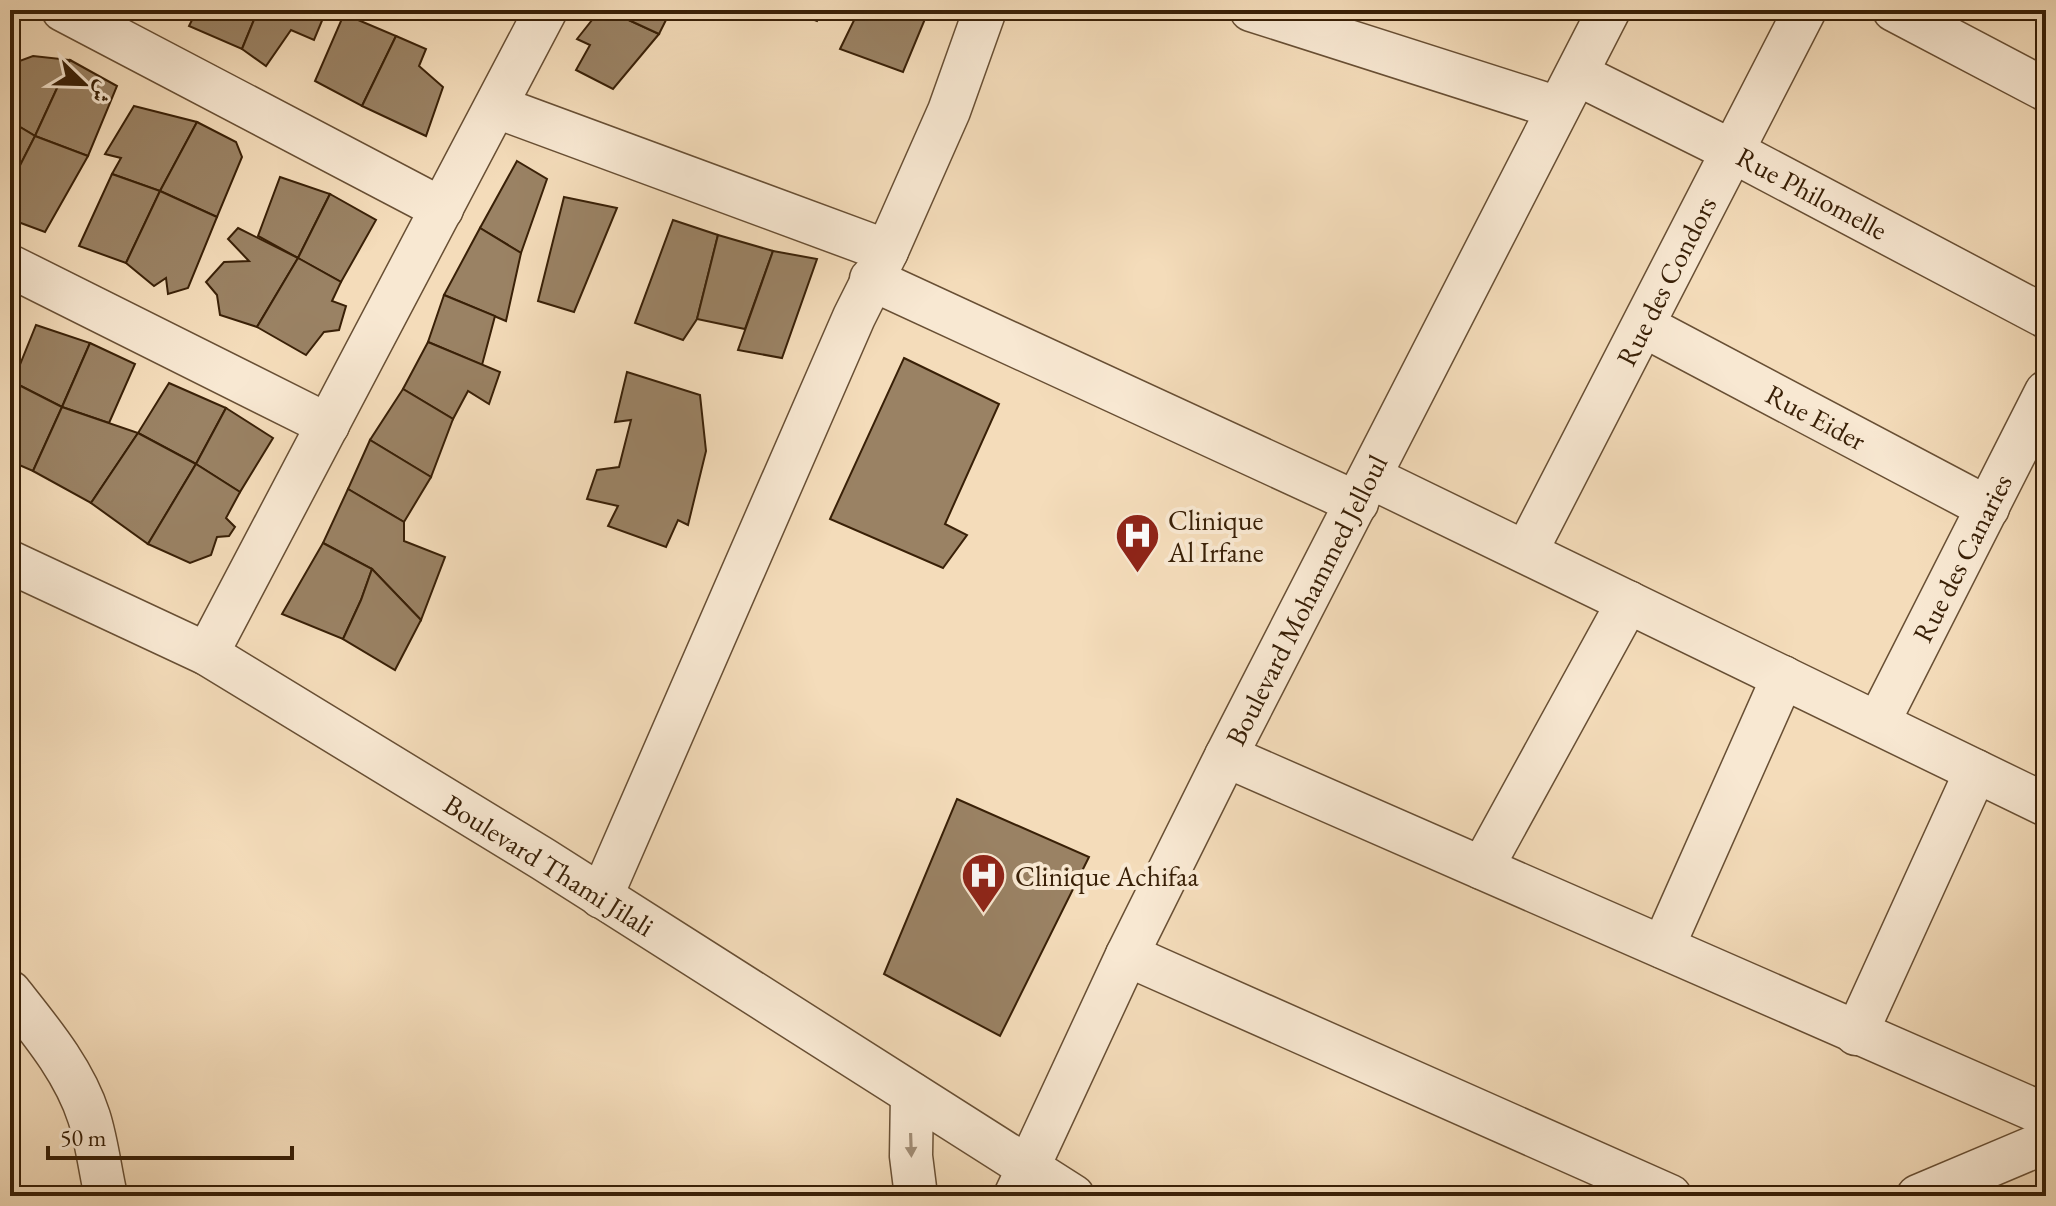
<svg xmlns="http://www.w3.org/2000/svg" width="2056" height="1206" font-family="'EB Garamond',Amiri,serif">
  <style>
    .building { fill: #9a8264; stroke: #392007; stroke-width: 2 }
    .lines { fill: none; stroke-linecap: round; stroke-linejoin: round }
    .minor-casing { stroke: #684f34; stroke-width: 45 }
    .minor { stroke: #f8e8d2; stroke-width: 42 }
    .oneway { fill: #a28e77 }
    .labels { text-anchor: middle; dominant-baseline: central; stroke-width: 8; stroke-linejoin: round; paint-order: stroke }
    .street-label { font-size: 28px; fill: #392007; stroke: #f8e8d2 }
    .poi-label { font-size: 28px; fill: #392007; stroke: #f8e8d2; text-anchor: start }
  </style>
  <rect width="100%" height="100%" fill="#f4dcba"/>
  <filter id="stains"><feTurbulence type="fractalNoise" baseFrequency=".0025" numOctaves="4"/><feColorMatrix values="0 0 0 0 .2 0 0 0 0 .09 0 0 0 0 .02 0 0 0 .5 -.17"/></filter>
  <radialGradient id="worn" r=".72"><stop offset=".6" stop-color="#630" stop-opacity="0"/><stop offset="1" stop-color="#630" stop-opacity=".3"/></radialGradient>
  <!-- building -->
  <g class="building">
    <polygon points="197,10 258,10 242,49 189,26"/>
    <polygon points="258,10 323,10 326,11 314,40 291,30 266,66 242,49"/>
    <polygon points="600,10 607,10 659,34 613,89 576,70 590,45 577,39"/>
    <polygon points="607,10 671,10 659,34"/>
    <polygon points="789,10 823,10 817,21"/>
    <polygon points="859,10 907,10 925,19 903,72 840,49"/>
    <polygon points="344,14 396,36 362,106 315,81"/>
    <polygon points="396,36 426,49 419,66 443,87 426,136 362,106"/>
    <polygon points="33,56 70,60 35,136 10,121 10,69 14,63"/>
    <polygon points="70,60 117,86 88,156 35,136"/>
    <polygon points="134,106 197,122 160,191 112,174 121,158 105,154"/>
    <polygon points="10,121 35,136 10,185"/>
    <polygon points="197,122 236,142 242,157 217,217 160,191"/>
    <polygon points="35,136 88,156 45,232 10,219 10,185"/>
    <polygon points="517,161 547,179 521,253 480,228"/>
    <polygon points="112,174 160,191 126,263 79,246"/>
    <polygon points="280,177 330,194 298,258 258,236"/>
    <polygon points="160,191 217,217 188,288 168,294 166,278 154,286 126,263"/>
    <polygon points="330,194 376,220 341,282 298,258"/>
    <polygon points="564,197 617,208 574,312 538,301"/>
    <polygon points="673,220 718,235 697,319 683,340 635,323"/>
    <polygon points="238,228 298,258 257,327 220,315 217,295 206,282 224,262 249,261 228,239"/>
    <polygon points="480,228 521,253 506,321 444,295"/>
    <polygon points="718,235 773,251 745,329 697,319"/>
    <polygon points="773,251 817,259 782,358 738,350"/>
    <polygon points="298,258 341,282 332,301 346,306 339,330 324,332 306,355 257,327"/>
    <polygon points="444,295 495,316 482,365 428,342"/>
    <polygon points="36,325 90,343 62,407 13,382"/>
    <polygon points="428,342 500,372 489,404 468,391 453,419 403,389"/>
    <polygon points="90,343 135,364 109,423 62,407"/>
    <polygon points="904,358 999,404 945,524 967,535 943,568 830,519"/>
    <polygon points="627,372 700,395 706,451 688,525 678,520 666,547 608,526 618,506 587,499 597,470 619,467 631,420 615,422"/>
    <polygon points="13,382 62,407 33,471 10,461 10,387"/>
    <polygon points="169,383 226,408 196,464 138,433"/>
    <polygon points="403,389 453,419 431,477 370,440"/>
    <polygon points="62,407 138,433 91,503 33,471"/>
    <polygon points="226,408 273,438 240,492 196,464"/>
    <polygon points="138,433 196,464 148,544 91,503"/>
    <polygon points="370,440 431,477 404,522 348,489"/>
    <polygon points="196,464 240,492 226,518 235,527 229,536 217,537 211,555 190,563 148,544"/>
    <polygon points="348,489 404,522 404,541 445,557 421,620 372,569 323,543"/>
    <polygon points="323,543 372,569 361,600 343,639 282,614"/>
    <polygon points="372,569 421,620 395,670 343,639 361,600"/>
    <polygon points="957,799 1089,857 1000,1036 884,974"/>
  </g>
  <g class="lines">
    <defs>
      <g id="minor">
        <polyline points="63,10 442,209"/>
        <polyline points="1251,10 1558,108"/>
        <polyline points="1894,10 2046,90"/>
        <polyline points="1577,74 1732,151 2046,317"/>
        <polyline points="497,107 887,251"/>
        <polyline points="10,266 328,425"/>
        <polyline points="871,279 1357,503"/>
        <polyline points="1644,326 1988,508"/>
        <polyline points="1370,477 2046,805"/>
        <polyline points="1526,552 1805,10"/>
        <polyline points="10,562 207,654 543,859 1073,1196"/>
        <polyline points="207,654 546,10"/>
        <polyline points="1878,723 2046,392"/>
        <polyline points="1226,756 2046,1115"/>
        <polyline points="1482,868 1628,602"/>
        <polyline points="601,897 854,317 887,251 949,111 985,10"/>
        <polyline points="1663,947 1783,677"/>
        <polyline points="1127,955 1670,1196"/>
        <path d="M 10,992 C 40,1030 74,1070 89,1117 C 97,1142 100,1170 106,1196"/>
        <polyline points="1856,1034 1976,771"/>
        <polyline points="912,1094 911,1156 916,1196"/>
        <polyline points="1015,1196 1127,955 1226,756 1609,10"/>
        <polyline points="1918,1196 2046,1142"/>
      </g>
    </defs>
    <!-- minor casing -->
    <use href="#minor" class="minor-casing"/>
    <!-- minor -->
    <use href="#minor" class="minor"/>
  </g>
  <!-- one-way arrows -->
  <defs><path id="oneway-solid" d="M-6-.8H1V-3.2L6.5 0L1 3.2V.8H-6Z" transform="scale(2)"/></defs>
  <use class="oneway" href="#oneway-solid" transform="translate(911 1145) rotate(88)"/>
  <!-- icons -->
  <defs>
    <symbol id="hospital-pin" viewBox="-11 -11 22 30"><path d="M0 17L-7.5 6A9.5 9.5 0 1 1 7.5 6Z" fill="#8f2418" stroke="#f8e8d2"/><path d="M-5-5h3v3.5h4V-5h3V5h-3V1.5h-4V5h-3Z" fill="#fff"/></symbol>
  </defs>
  <g fill-rule="evenodd">
    <use href="#hospital-pin" x="1112" y="510" width="51" height="69"/>
    <use href="#hospital-pin" x="958" y="850" width="51" height="69"/>
  </g>
  <g class="labels">
    <!-- street labels -->
    <g class="street-label">
      <text transform="translate(1812 193) rotate(28)">Rue Philomelle</text>
      <text transform="translate(1666 281) rotate(-63)">Rue des Condors</text>
      <text transform="translate(1816 417) rotate(28)">Rue Eider</text>
      <text transform="translate(1962 558) rotate(-63)">Rue des Canaries</text>
      <text transform="translate(1306 600) rotate(-63)">Boulevard Mohammed Jelloul</text>
      <text transform="translate(549 865) rotate(32)">Boulevard Thami Jilali</text>
    </g>
    <!-- poi labels -->
    <g class="poi-label">
      <text x="1168" y="520">Clinique<tspan x="1168" dy="32">Al Irfane</tspan></text>
      <text x="1015" y="876">Clinique Achifaa</text>
    </g>
  </g>
  <!-- margin -->
  <rect width="2056" height="1206" fill="none" stroke="#f4dcba" stroke-width="40"/>
  <rect x="12" y="12" width="2032" height="1182" fill="none" stroke="#392007" stroke-width="4"/>
  <rect x="20" y="20" width="2016" height="1166" fill="none" stroke="#392007" stroke-width="2"/>
  <!-- north arrow -->
  <g transform="translate(84 84) rotate(113)" stroke="#f8e8d2" stroke-width="6" paint-order="stroke">
  <path d="M0-6L14 30L0 20L-14 30Z" fill="#392007"/>
  <text y="-12" font-size="22" font-weight="bold" text-anchor="middle" fill="#392007">ش</text>
  </g>
  <!-- scale -->
  <path d="M48 1146v12h244v-12" fill="none" stroke="#392007" stroke-width="4"/>
  <text x="60" y="1146" font-size="24" fill="#392007" stroke="#f8e8d2" stroke-width="6" paint-order="stroke">50 m</text>
  <rect width="100%" height="100%" filter="url(#stains)"/>
  <rect width="100%" height="100%" fill="url(#worn)"/>
</svg>
